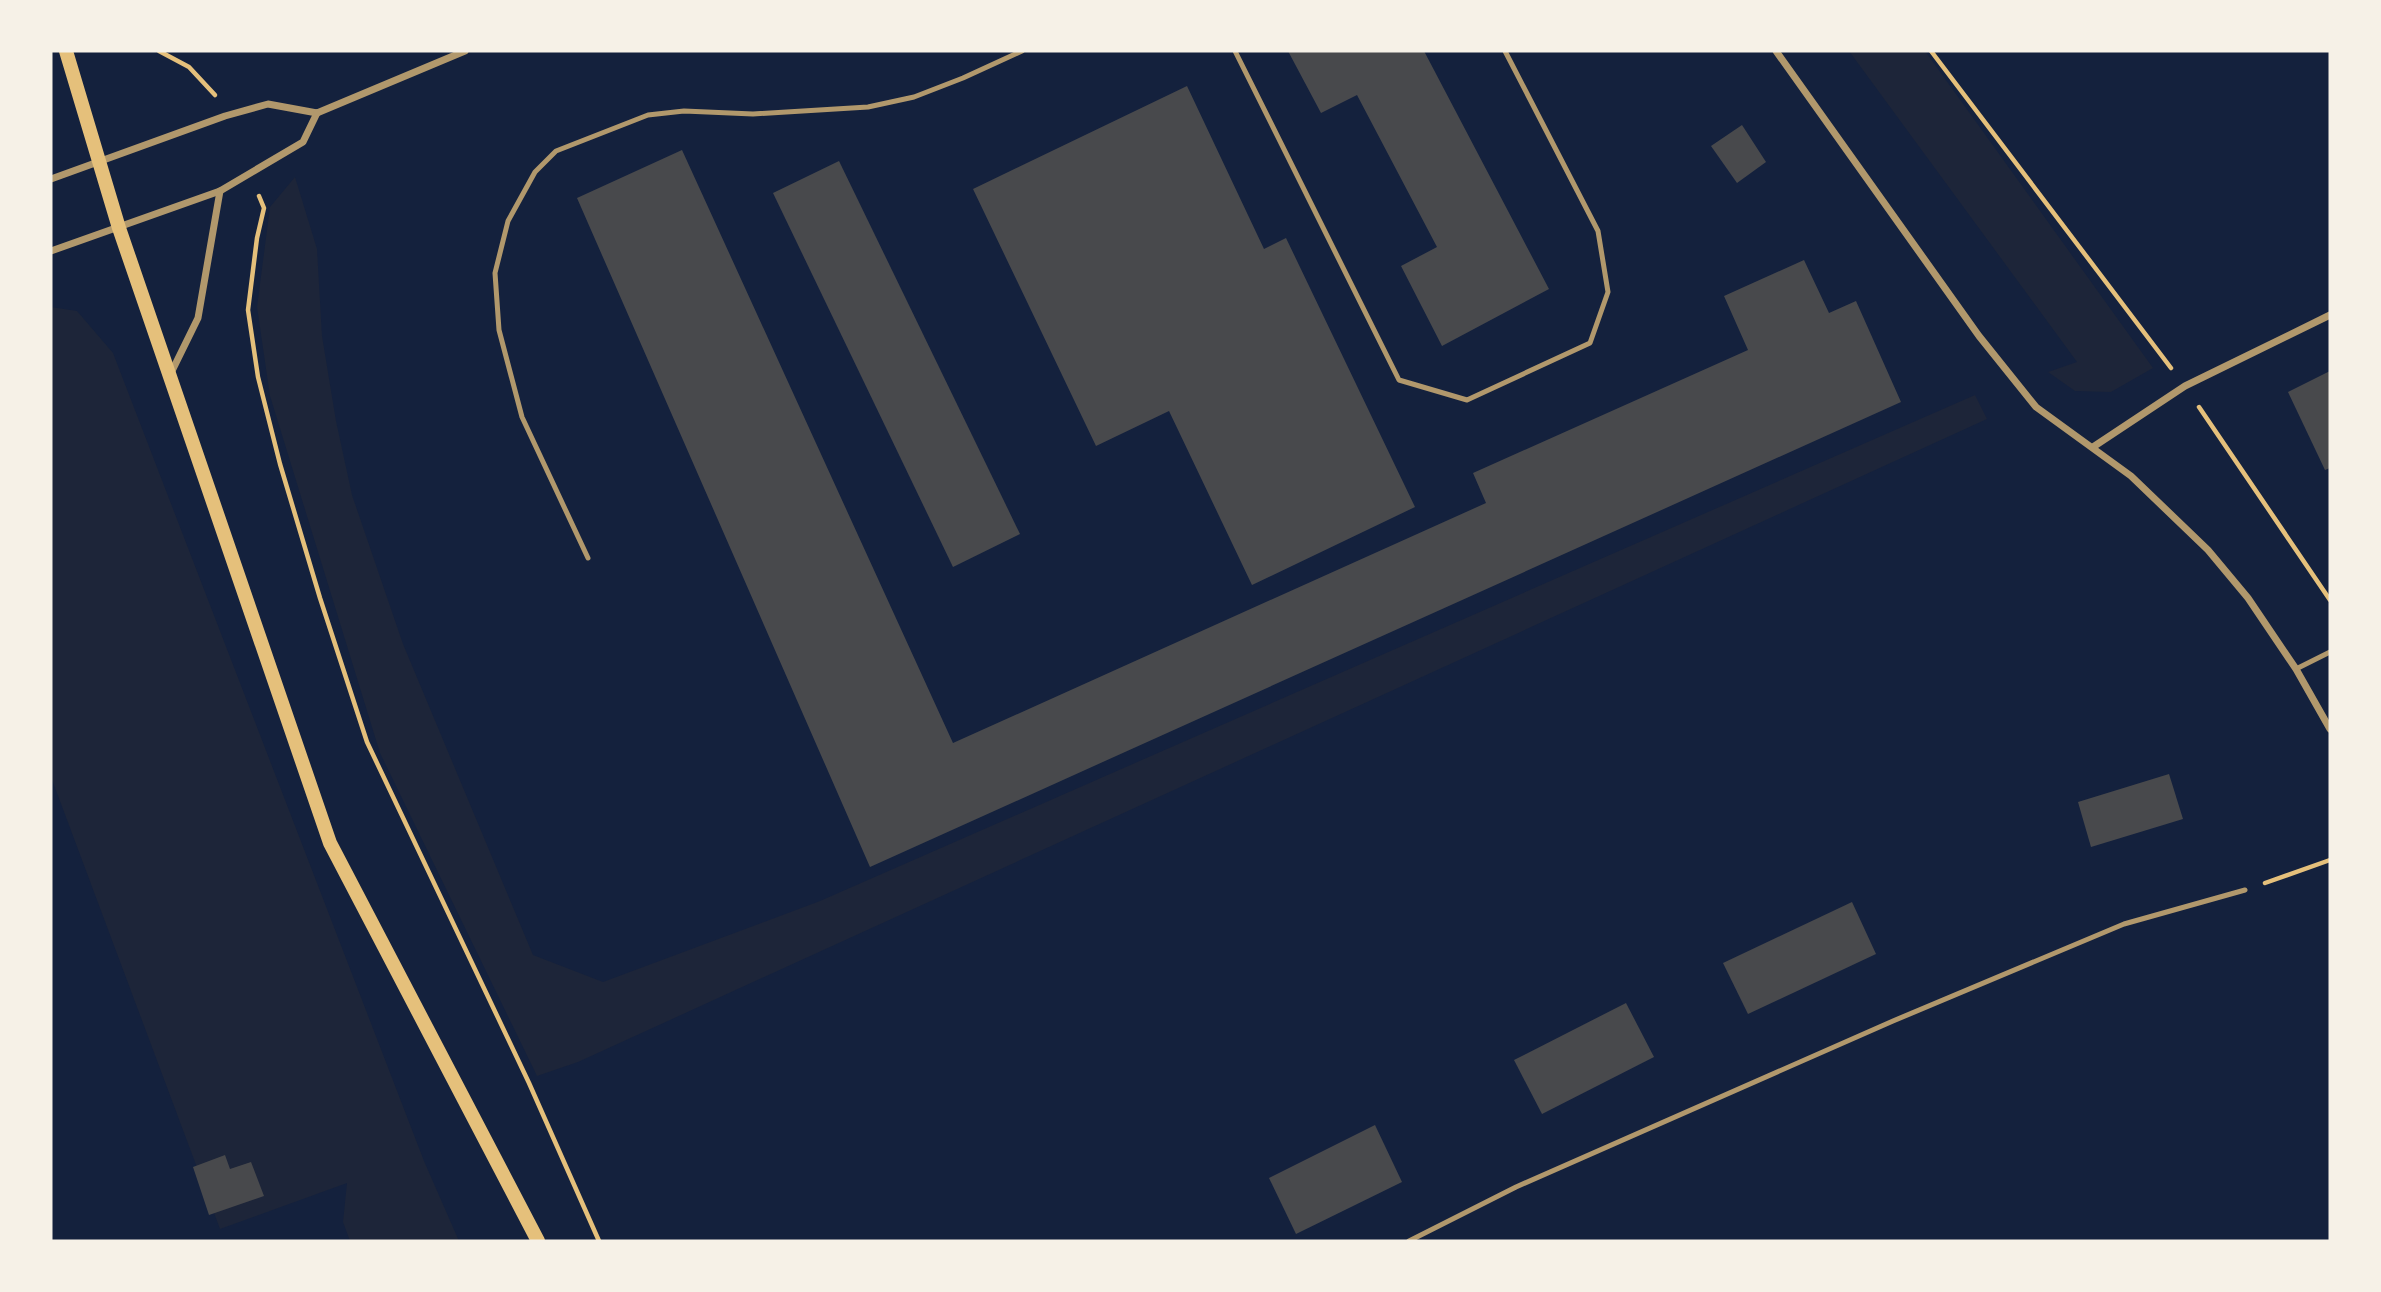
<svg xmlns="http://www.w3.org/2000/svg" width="2381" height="1292" font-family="Manrope,sans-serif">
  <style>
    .green { fill: #1d2539 }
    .building { fill: #48494c }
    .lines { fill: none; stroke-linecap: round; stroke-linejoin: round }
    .path { stroke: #e5c07b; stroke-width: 4.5 }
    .service { stroke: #b1986c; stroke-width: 5 }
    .minor { stroke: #b1986c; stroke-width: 7 }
    .secondary { stroke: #e5c07b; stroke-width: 14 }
  </style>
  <rect width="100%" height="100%" fill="#14213d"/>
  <!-- green -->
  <g class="green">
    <polygon points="1849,51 1925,51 2153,368 2111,392 2075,391 2048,372 2077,362"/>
    <polygon points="295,177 317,249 322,336 336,421 352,495 403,644 533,955 603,982 820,901 1975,395 1987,419 578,1062 537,1076 380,753 270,396 257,307 270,207"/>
    <polygon points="51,307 77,311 113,353 424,1161 459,1241 350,1241 343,1222 347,1183 220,1229 51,777"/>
  </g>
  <!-- building -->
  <g class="building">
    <polygon points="1288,51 1424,51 1549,289 1442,346 1401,266 1437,247 1357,95 1321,113"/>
    <polygon points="1187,86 1264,249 1286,238 1415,507 1252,585 1169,411 1096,446 973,189"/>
    <polygon points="1742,125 1766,162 1737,183 1711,146"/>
    <polygon points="682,150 953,743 1486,503 1473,473 1748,350 1724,296 1804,260 1829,313 1856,301 1901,402 870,867 577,198"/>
    <polygon points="839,161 1020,534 953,567 773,193"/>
    <polygon points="2330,371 2330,468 2325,470 2288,392"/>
    <polygon points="2169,774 2183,819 2091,847 2078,802"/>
    <polygon points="1852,902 1876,954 1748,1014 1723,963"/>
    <polygon points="1626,1003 1654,1057 1542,1114 1514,1060"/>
    <polygon points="1375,1125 1402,1182 1296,1234 1269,1178"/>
    <polygon points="225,1155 230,1169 251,1162 264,1196 209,1215 193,1167"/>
  </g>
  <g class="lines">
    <!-- path -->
    <g class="path">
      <polyline points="159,51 189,67 215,95"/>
      <polyline points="1931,51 2171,368"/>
      <polyline points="259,196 264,208 257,238 248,310 258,377 280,464 320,598 367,742 529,1083 599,1241"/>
      <polyline points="2199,407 2330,600"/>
      <polyline points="2265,883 2330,860"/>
    </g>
    <!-- service -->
    <g class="service">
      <polyline points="1235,51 1399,380 1467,400 1590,343 1608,292 1598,231 1505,51"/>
      <polyline points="588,558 522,417 499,330 495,273 508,221 535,172 556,151 648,115 684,111 753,114 868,107 914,97 963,78 1022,51"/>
      <polyline points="2296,669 2330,652"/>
      <polyline points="1409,1241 1516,1187 1893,1021 2124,924 2245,890"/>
    </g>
    <!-- minor -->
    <g class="minor">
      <polyline points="1776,51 1979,336 2036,407 2131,476 2208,550 2248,598 2296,669 2330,729"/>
      <polyline points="51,179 225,116 268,104 317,113 465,51"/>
      <polyline points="51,251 220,191 303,142 317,113"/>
      <polyline points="171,373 198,318 220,191"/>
      <polyline points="2093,447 2185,386 2330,315"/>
    </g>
    <!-- secondary -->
    <polyline class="secondary" points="66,51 119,228 330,843 538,1241"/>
  </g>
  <!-- border -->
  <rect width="2381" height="1292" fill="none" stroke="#f6f1e7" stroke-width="105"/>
</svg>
